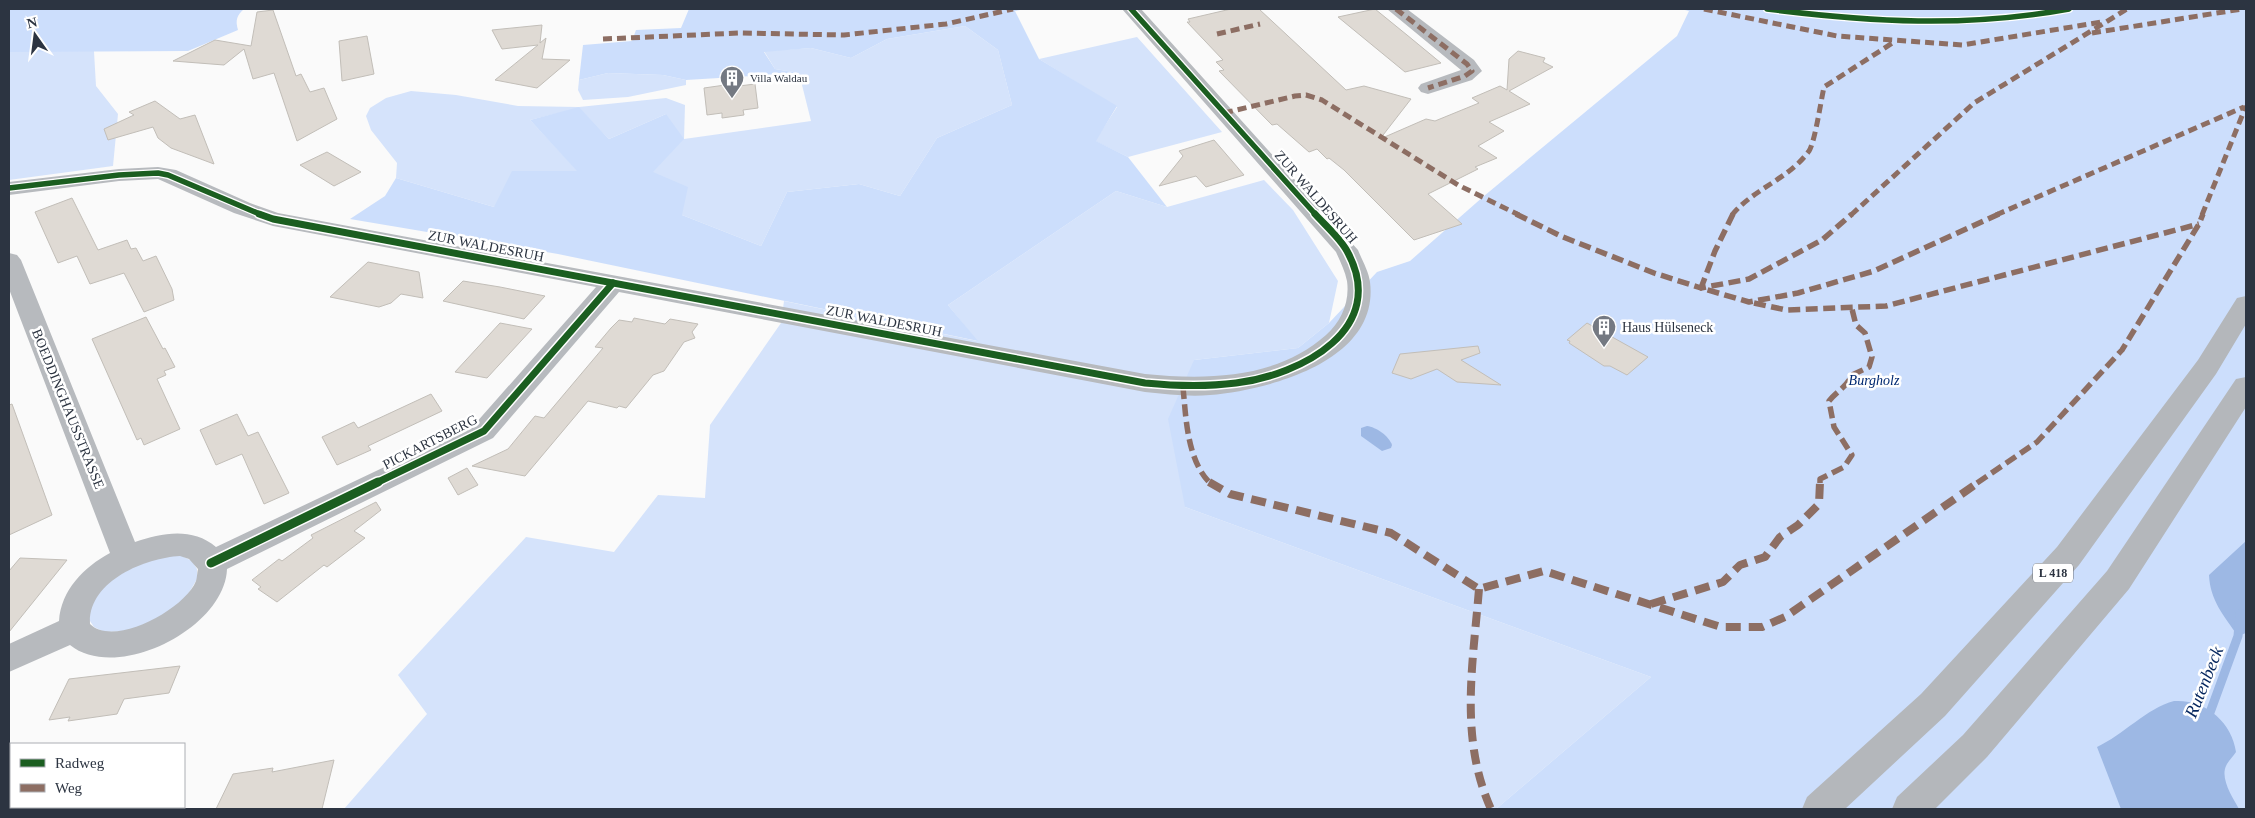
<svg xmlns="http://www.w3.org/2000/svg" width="2255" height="818" font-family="'Times New Roman',serif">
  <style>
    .green { fill: #d5e3fb }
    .forest { fill: #ccdefc }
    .water { fill: #9db8e4 }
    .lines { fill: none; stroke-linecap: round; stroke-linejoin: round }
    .stream { stroke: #9db8e4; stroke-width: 9 }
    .building { fill: #dfdad4; stroke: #c2beb8 }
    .minor { fill: #b7babe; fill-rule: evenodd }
    .highway { fill: #b4b7bb; fill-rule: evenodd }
    .quiet-far2 { stroke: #8d6e63; stroke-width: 5; stroke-dasharray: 9 5; stroke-linecap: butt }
    .quiet-far1 { stroke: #8d6e63; stroke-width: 5.5; stroke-dasharray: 12 5.5; stroke-linecap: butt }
    .quiet { stroke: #8d6e63; stroke-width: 8; stroke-dasharray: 15 8; stroke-linecap: butt }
    .cycleway-far2-casing { stroke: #fff; stroke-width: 8 }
    .cycleway-far1-casing { stroke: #fff; stroke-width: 10 }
    .cycleway-casing { stroke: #fff; stroke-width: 12 }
    .cycleway-far2 { stroke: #1b5e20; stroke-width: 5.5 }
    .cycleway-far1 { stroke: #1b5e20; stroke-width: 7 }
    .cycleway { stroke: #1b5e20; stroke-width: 9 }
    .labels { text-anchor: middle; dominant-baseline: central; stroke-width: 5; stroke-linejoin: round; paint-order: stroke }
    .far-poi-label { font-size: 11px; fill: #2c3441; stroke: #fff; text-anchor: start }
    .shield { fill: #fff; stroke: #6b717a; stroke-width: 1 }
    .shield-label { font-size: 12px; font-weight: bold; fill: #2c3441 }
    .street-label { font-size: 14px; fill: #2c3441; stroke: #fff }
    .poi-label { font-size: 14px; fill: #2c3441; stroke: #fff; text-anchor: start }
    .park-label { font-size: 14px; font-style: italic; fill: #002971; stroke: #fff }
    .near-water-label { font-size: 18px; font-style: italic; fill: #05265e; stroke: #fff }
  </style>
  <rect width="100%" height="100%" fill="#fafafa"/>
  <!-- green -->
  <g class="green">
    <polygon points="9,9 92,17 96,86 118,114 113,166 9,180"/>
    <polygon points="965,26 998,50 1012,105 937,138 900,196 859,184 787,192 761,246 682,215 652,172 666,114 609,139 579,108 530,120 578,171 494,207 396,178 397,163 371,130 366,116 370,108 386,98 411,91 456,95 518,106 579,107 666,98 685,105 684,139 811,121 799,73 775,69 764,51 811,48 851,58 887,39"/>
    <polygon points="1137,37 1222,132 1128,157 1095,141 1117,107 1039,59"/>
    <polygon points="608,73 663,75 686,80 686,85 628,97 583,100 578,90 579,80"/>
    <polygon points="1264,180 1293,210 1338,281 1329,323 1298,348 1194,360 1185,507 1651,677 1496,809 344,809 427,714 398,675 526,537 614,552 658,495 705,498 710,425 781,323 784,301 977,341 948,305 1116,191 1167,207"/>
    <polygon points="168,555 182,556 192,561 197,569 197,579 183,603 136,631 104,632 94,627 88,618 95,594 120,571"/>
  </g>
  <!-- forest -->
  <g class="forest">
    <path d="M 9,9 L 244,9 C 237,15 235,20 238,30 L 188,51 L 9,52 Z"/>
    <polygon points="689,9 1025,9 1015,11 1039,59 1117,106 1096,141 1128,157 1167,207 1116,191 948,305 978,341 558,254 350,219 385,196 396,178 494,207 512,171 577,171 530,120 579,107 609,139 666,114 684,139 653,172 688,187 682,215 761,246 787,192 859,184 900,196 937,138 1012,105 998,50 965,26 887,39 851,58 811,48 764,52 775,69 799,73 686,80 663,75 608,73 579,80 583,45 632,41 636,30 681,28"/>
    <polygon points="1681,9 2246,9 2246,809 1496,809 1651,677 1185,507 1168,419 1194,360 1298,348 1329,323 1377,272 1410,261 1484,196 1677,36 1689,11"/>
  </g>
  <!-- water -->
  <g class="water">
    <path d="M 1367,426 C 1376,427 1389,436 1392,445 L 1391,448 L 1382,451 L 1361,436 L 1361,428 Z"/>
    <path d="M 2246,541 L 2246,633 L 2238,636 C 2224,616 2210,600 2209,575 Z"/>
    <path d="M 2174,701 C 2205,699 2232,722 2236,752 C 2233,757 2228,761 2226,766 C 2220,779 2233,798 2239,809 L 2121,809 L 2097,747 C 2123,735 2147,708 2174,701 Z"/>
  </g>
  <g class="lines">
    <!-- stream -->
    <polyline class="stream" points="2208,718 2238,636 2240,614 2246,615"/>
  </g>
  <!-- building -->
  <g class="building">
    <polygon points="1231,9 1259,9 1346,90 1364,86 1411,99 1380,139 1426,119 1435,121 1479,103 1472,98 1500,86 1507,90 1509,59 1518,51 1545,58 1543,62 1553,67 1509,91 1530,104 1489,122 1504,131 1478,146 1497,158 1475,167 1478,169 1428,194 1462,224 1414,240 1344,170 1329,158 1327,159 1317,149 1309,152 1277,124 1272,125 1219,71 1224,70 1216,62 1223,60 1187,22 1190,22 1188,19"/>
    <polygon points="1375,9 1407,35 1441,63 1405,72 1338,17"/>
    <polygon points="273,10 296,76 301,74 310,92 324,88 337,119 297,141 274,73 253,79 244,49 224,65 173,61 215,40 251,46 257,12"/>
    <polygon points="542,25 540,43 546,38 542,59 570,60 537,88 495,80 538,45 502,49 492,30"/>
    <polygon points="367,36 374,74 342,81 339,41"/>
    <polygon points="739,83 739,86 755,84 758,108 743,110 744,115 722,118 722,113 707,115 704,88"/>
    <polygon points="155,101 180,119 195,115 214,164 171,148 158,138 153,127 108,140 104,129 134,115 129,112"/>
    <polygon points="1214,140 1244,175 1206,187 1196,176 1159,186 1183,156 1179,151"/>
    <polygon points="327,152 361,172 334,186 300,165"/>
    <polygon points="72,198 98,250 127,240 131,249 136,248 143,261 156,256 172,289 174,300 144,312 124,273 90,284 77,256 58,263 35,212"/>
    <polygon points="368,262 419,272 423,298 401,294 391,303 379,307 330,297"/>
    <polygon points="463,281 500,287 545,296 524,319 443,301"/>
    <polygon points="146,317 163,349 165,348 175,367 164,371 166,375 157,379 180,429 144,445 141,438 137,440 92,339"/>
    <polygon points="634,318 665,324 670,319 698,324 692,332 695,338 684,342 664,371 653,375 626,408 619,406 617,408 588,401 525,476 472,466 508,449 535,416 544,418 603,348 595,347 611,328 619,320 632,322"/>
    <polygon points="500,323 532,329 487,378 455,372"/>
    <polygon points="1587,323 1648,357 1627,375 1610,366 1604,366 1569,343 1570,341 1567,340"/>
    <polygon points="1478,346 1480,353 1461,360 1501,385 1457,382 1437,369 1411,379 1392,373 1400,354"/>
    <polygon points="431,394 442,411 368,446 371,450 337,465 322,437 354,422 358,428"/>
    <polygon points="12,404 52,515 9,535 9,405"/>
    <polygon points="237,414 248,436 258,432 289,493 264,504 242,454 216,465 200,430"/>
    <polygon points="467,468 478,485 458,495 448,478"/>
    <polygon points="376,502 381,510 354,531 365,538 327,567 324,565 277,602 258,589 261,587 252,580 279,559 282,561 313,538 311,535"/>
    <polygon points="20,558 67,560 9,632 9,571"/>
    <polygon points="180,666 169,693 124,699 117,714 68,721 70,717 49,720 69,679"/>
    <polygon points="334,760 322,809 216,809 233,774 273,768 272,772"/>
  </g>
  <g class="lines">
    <!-- minor -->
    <g class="minor">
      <path d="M 1122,9 L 1141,9 L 1358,250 C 1362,260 1369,272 1370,282 C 1380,361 1269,390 1210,395 C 1188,397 1167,394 1145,392 L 619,292 L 493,438 L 227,569 C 225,628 117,683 70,645 L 9,672 L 9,644 L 59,621 C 61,590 84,567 110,553 L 9,289 L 9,253 L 17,255 L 21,260 L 135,542 C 162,533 192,527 216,547 L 475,424 L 596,287 L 273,226 L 234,213 L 158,179 L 119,181 L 9,195 L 9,182 L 119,169 L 158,167 L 176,170 L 250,203 L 278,213 L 1145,374 C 1207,380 1277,379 1326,335 C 1341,322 1350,302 1347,281 C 1345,271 1340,261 1336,252 ZM 180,556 L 189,559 L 198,569 C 197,573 197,578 196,581 C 185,609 114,648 90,624 C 88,581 145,558 180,556 Z"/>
      <polygon points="1387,9 1407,9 1474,60 1482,71 1472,80 1428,94 1421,92 1418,88 1421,84 1461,70"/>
    </g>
    <!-- highway -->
    <g class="highway">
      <polygon points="2246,296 2246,324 2216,374 2079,565 1945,716 1845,809 1802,809 1807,797 1921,694 2057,547 2198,360 2237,298"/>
      <polygon points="2246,377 2246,407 2129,589 1987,757 1935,809 1892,809 1897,797 1963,735 2107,571 2236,379"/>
    </g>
    <!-- quiet-far2 -->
    <g class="quiet-far2">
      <polyline points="1396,9 1467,64 1472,71 1465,76 1428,88"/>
      <polyline points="1704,9 1837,36 1962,45 2102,22"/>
      <polyline points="2092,33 2242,9"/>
      <polyline points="1217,34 1260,24"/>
      <polyline points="603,39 740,33 844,35 946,24 1013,9"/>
      <polyline points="1224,113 1295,96 1306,95 1322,100 1458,185 1519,215"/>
      <path d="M 1732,215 C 1753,189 1789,179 1809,151 C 1815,142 1821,100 1824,87 L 1894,42"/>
      <polyline points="1851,215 1974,103 2127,9"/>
      <polyline points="1996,215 2244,107"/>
      <polyline points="2202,215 2246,106"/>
    </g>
    <!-- quiet-far1 -->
    <g class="quiet-far1">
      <polyline points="1516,214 1563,237 1654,273 1701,288 1749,279 1822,240 1852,214"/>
      <polyline points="1733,214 1715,251 1701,288 1749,302 1798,293 1874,271 1999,214"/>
      <polyline points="1754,303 1786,310 1886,306 2199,224"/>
      <path d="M 1183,387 C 1186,418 1187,460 1210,483"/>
      <path d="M 1820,483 L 1820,479 L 1844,467 L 1852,455 L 1834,427 L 1829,401 C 1838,390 1846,388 1852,375 L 1869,367 L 1872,357 L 1865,333 L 1856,325 L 1852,309"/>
      <polyline points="1977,483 2037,442 2122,350 2199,224 2203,214"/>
    </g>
    <!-- quiet -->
    <g class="quiet">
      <polyline points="1209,482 1230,494 1391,533 1479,589 1544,571 1721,627 1762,627 1785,617 1979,482"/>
      <path d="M 1479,589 C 1473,664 1459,738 1491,809"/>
      <polyline points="1651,604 1723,582 1740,565 1765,557 1780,537 1798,525 1819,504 1820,482"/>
    </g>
    <defs>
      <g id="cycleway-far2">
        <polyline points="1131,9 1316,215"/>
        <path d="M 1767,9 C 1870,22 1966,28 2069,9"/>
        <polyline points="9,188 119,175 158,173 168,175 262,215"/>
      </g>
      <g id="cycleway-far1">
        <path d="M 259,214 L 273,219 L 1145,383 C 1176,386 1205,387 1236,383 C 1301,375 1390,329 1347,251 C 1340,238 1325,225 1315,214"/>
        <polyline points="376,483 484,431 613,283"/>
      </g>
      <polyline id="cycleway" points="211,563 378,482"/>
    </defs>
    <!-- cycleway-far2 casing -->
    <use href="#cycleway-far2" class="cycleway-far2-casing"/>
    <!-- cycleway-far1 casing -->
    <use href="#cycleway-far1" class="cycleway-far1-casing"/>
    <!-- cycleway casing -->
    <use href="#cycleway" class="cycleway-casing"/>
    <!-- cycleway-far2 -->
    <use href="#cycleway-far2" class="cycleway-far2"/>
    <!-- cycleway-far1 -->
    <use href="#cycleway-far1" class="cycleway-far1"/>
    <!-- cycleway -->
    <use href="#cycleway" class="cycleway"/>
  </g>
  <!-- icons -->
  <defs>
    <symbol id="building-pin" viewBox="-11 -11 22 30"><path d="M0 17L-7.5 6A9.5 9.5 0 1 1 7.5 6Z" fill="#747982" stroke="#fff"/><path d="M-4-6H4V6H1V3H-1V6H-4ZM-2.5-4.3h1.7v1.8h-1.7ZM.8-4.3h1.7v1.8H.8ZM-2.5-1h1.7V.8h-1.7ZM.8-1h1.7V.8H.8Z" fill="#fff"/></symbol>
  </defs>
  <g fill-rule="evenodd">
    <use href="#building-pin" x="718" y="64" width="28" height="38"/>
    <use href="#building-pin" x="1590" y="313" width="28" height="38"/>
  </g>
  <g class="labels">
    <!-- far-poi labels -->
    <g class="far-poi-label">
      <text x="750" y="78">Villa Waldau</text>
    </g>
    <!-- shield labels -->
    <rect class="shield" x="2033" y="563.5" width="40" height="19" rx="4"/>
    <g class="shield-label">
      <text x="2053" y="573">L 418</text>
    </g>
    <!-- street labels -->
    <g class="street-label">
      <text transform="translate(1316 197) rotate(49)">ZUR WALDESRUH</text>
      <text transform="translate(486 246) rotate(11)">ZUR WALDESRUH</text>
      <text transform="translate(884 321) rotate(11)">ZUR WALDESRUH</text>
      <text transform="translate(68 409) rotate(68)">BOEDDINGHAUSSTRASSE</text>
      <text transform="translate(430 442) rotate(-27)">PICKARTSBERG</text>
    </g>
    <!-- poi labels -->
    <g class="poi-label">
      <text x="1622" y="327">Haus Hülseneck</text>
    </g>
    <!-- park labels -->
    <g class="park-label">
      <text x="1874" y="380">Burgholz</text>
    </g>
    <!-- near-water labels -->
    <g class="near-water-label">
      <text transform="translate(2204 682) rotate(-68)">Rutenbeck</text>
    </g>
  </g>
  <!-- border -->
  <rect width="2255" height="818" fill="none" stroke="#2c3441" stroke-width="20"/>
  <!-- legend -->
  <rect x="10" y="743" width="175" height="65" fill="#ffffff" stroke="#abaeb3"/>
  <rect x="20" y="759" width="25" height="8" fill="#1b5e20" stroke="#abaeb3"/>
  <text x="55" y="768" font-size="15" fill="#2c3441">Radweg</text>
  <rect x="20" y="784" width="25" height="8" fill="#8d6e63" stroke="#abaeb3"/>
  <text x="55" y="793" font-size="15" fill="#2c3441">Weg</text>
  <!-- north arrow -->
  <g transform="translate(35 35) rotate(346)" stroke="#ffffff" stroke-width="4" paint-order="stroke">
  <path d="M0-4L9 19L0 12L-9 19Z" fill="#2c3441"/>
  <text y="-8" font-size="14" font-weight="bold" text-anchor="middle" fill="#2c3441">N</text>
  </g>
</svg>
